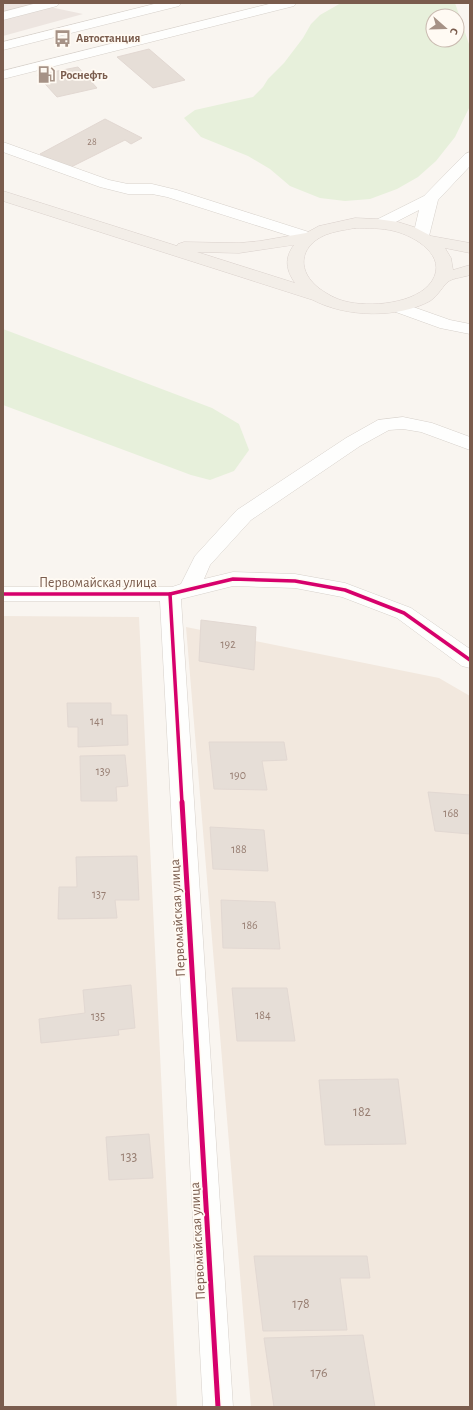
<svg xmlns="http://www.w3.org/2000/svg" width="473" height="1410" font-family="'Alegreya Sans',sans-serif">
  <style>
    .residential { fill: #f2e8de }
    .industrial { fill: #ede5e0 }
    .green { fill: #e7f0db; fill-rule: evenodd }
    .building { fill: #e6ded7; stroke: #e2d8d2 }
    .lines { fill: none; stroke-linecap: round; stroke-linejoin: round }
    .minor-casing { stroke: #d7d1cb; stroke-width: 1 }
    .major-casing { stroke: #dad1cc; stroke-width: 1 }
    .minor { fill: #fefefd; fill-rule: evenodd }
    .major { fill: #f3eee8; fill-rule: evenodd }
    .cycleway-far1-casing { stroke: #fffaf3; stroke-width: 6 }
    .cycleway-casing { stroke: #fffaf3; stroke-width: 8 }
    .cycleway-far1 { stroke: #d6006c; stroke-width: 3.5 }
    .cycleway { stroke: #d6006c; stroke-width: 5 }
    .labels { text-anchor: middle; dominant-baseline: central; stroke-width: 3.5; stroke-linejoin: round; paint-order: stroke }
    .far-number-label { font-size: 10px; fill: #977e72 }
    .far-poi-label { font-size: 12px; font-weight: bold; fill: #7a5c4d; stroke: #fffaf3; text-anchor: start }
    .number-label { font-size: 12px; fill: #977e72 }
    .street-label { font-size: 14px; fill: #7a5c4d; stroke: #fffaf3 }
    .near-number-label { font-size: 14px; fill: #977e72 }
  </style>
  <rect width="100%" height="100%" fill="#f9f5f0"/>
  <!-- residential -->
  <g class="residential">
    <polygon points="3,616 139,617 177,1407 3,1407"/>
    <polygon points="186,627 439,678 470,696 470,1407 251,1407"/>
  </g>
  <!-- industrial -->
  <polygon class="industrial" points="3,3 31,3 83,14 3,36"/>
  <!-- green -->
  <g class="green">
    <path d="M 341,3 L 455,3 L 470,47 L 470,106 L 455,137 L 436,161 L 418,177 L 397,189 L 370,199 L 345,201 L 320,198 L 290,186 L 270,169 L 248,156 L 201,137 L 184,118 L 195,110 L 253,97 L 263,87 L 268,79 L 284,63 L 303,38 L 311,24 L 320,15 ZM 433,16 L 457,16 L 457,40 L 433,40 Z"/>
    <polygon points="3,329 212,408 239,424 249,450 234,471 210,480 191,475 3,405"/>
  </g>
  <!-- building -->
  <g class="building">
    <polygon points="149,49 185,80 153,88 117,57"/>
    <polygon points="78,67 97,88 57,97 37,75"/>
    <polygon points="105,119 142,138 131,144 125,140 69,168 40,154"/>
    <polygon points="201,620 256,627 254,670 199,661"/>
    <polygon points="67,703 111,703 111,715 127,715 128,745 78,747 78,727 68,727"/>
    <polygon points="209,742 284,742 287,760 262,761 267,790 214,789"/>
    <polygon points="125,755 128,786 116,787 117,801 81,801 80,756"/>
    <polygon points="428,792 470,795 470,834 435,831"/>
    <polygon points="210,827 264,830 268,871 213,869"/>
    <polygon points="137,856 139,900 115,900 117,918 58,919 59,887 77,887 76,857"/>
    <polygon points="221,900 275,902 280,949 223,948"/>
    <polygon points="131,985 135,1028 118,1030 119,1035 41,1043 39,1019 85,1013 83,990"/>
    <polygon points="232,988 287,988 295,1041 237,1041"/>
    <polygon points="398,1079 406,1144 325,1145 319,1080"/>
    <polygon points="149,1134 153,1178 109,1180 106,1137"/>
    <polygon points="254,1256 367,1256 370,1278 340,1278 347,1330 263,1331"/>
    <polygon points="363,1335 375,1407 274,1407 264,1338"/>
  </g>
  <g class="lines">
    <defs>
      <g id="minor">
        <polygon points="37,3 59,3 57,6 3,20 3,12"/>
        <polygon points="158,3 181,3 179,6 3,50 3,42"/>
        <polygon points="273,3 296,3 294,6 3,79 3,71"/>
        <polygon points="3,142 109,180 128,184 152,184 177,190 315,234 317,237 315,240 309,242 167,197 152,194 128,194 100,187 3,152"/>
        <polygon points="470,152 470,166 438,200 429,236 427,239 421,241 415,239 413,236 419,210 388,226 382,228 376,226 374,223 376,220 424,196 465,154"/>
        <polygon points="399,302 450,320 470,324 470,334 440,328 393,311 390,307 393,303"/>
        <polygon points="403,417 432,423 470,437 470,450 421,432 403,429 389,430 360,446 251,520 210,565 204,579 233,572 295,574 345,583 411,608 470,649 470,668 462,666 397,618 342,597 295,588 233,586 181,599 233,1407 203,1407 160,601 3,601 3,587 172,587 181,584 195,556 237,510 346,438 378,420"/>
      </g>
      <path id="major" d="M 3,191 L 177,246 L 178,244 L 184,242 L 239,243 L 260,241 L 306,233 L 319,226 L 355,218 L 377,219 L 398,222 L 414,227 L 431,236 L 470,243 L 470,253 L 445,248 L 451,258 L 453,270 L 470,265 L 470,275 C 464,277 454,278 449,281 C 443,285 439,295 430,301 C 397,319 345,317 313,300 L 3,201 ZM 355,228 C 368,228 382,228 394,231 C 415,236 448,256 432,281 C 417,304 369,308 344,301 C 336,299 327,294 320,289 C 297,272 298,247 325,235 C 335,231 345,230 355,228 ZM 294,245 C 284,258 286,270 295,283 L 197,252 L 239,253 Z"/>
    </defs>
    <!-- minor casing -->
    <use href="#minor" class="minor-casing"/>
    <!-- major casing -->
    <use href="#major" class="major-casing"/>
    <!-- minor -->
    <use href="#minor" class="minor"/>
    <!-- major -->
    <use href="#major" class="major"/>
    <defs>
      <g id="cycleway-far1">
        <polyline points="3,594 170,594 182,803"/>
        <polyline points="170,594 233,579 295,581 345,590 404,613 470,660"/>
      </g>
      <polyline id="cycleway" points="182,802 218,1407"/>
    </defs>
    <!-- cycleway-far1 casing -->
    <use href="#cycleway-far1" class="cycleway-far1-casing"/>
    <!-- cycleway casing -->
    <use href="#cycleway" class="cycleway-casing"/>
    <!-- cycleway-far1 -->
    <use href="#cycleway-far1" class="cycleway-far1"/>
    <!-- cycleway -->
    <use href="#cycleway" class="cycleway"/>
  </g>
  <!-- icons -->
  <defs>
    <symbol id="bus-bare" viewBox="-9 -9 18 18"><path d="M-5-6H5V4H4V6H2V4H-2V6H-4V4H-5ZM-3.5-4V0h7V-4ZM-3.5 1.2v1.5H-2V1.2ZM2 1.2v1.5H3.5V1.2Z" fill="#a69286" stroke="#fffaf3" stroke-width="2.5" paint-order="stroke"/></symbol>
    <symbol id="fuel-bare" viewBox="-9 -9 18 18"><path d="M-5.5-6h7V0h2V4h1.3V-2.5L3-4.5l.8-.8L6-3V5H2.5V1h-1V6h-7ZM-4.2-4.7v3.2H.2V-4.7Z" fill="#a69286" stroke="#fffaf3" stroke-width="2.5" paint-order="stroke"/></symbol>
  </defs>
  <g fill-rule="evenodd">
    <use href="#bus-bare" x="50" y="26" width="25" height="25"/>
    <use href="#fuel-bare" x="34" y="62" width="25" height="25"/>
  </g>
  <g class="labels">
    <!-- far-number labels -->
    <g class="far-number-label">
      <text x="92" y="142">28</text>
    </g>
    <!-- far-poi labels -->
    <g class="far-poi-label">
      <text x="76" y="38">Автостанция</text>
      <text x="60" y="75">Роснефть</text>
    </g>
    <!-- number labels -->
    <g class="number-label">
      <text x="228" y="644">192</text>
      <text x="97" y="721">141</text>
      <text x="103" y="771">139</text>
      <text x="238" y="775">190</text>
      <text x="451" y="813">168</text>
      <text x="239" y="849">188</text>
      <text x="99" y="894">137</text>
      <text x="250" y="925">186</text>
      <text x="263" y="1015">184</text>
      <text x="98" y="1016">135</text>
    </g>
    <!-- street labels -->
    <g class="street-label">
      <text x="98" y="583">Первомайская улица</text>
      <text transform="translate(178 918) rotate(-93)">Первомайская улица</text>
      <text transform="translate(198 1241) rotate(-93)">Первомайская улица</text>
    </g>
    <!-- near-number labels -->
    <g class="near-number-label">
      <text x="362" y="1112">182</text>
      <text x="129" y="1157">133</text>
      <text x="301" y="1304">178</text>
      <text x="319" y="1373">176</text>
    </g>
  </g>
  <!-- border -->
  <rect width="473" height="1410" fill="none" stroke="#7a5c4d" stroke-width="8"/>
  <!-- north arrow -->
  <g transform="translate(445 28) rotate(110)"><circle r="19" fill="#fffaf3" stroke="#cabbb1"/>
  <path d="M0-3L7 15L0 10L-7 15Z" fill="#a69286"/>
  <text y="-6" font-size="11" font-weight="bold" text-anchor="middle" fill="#7a5c4d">С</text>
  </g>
</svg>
